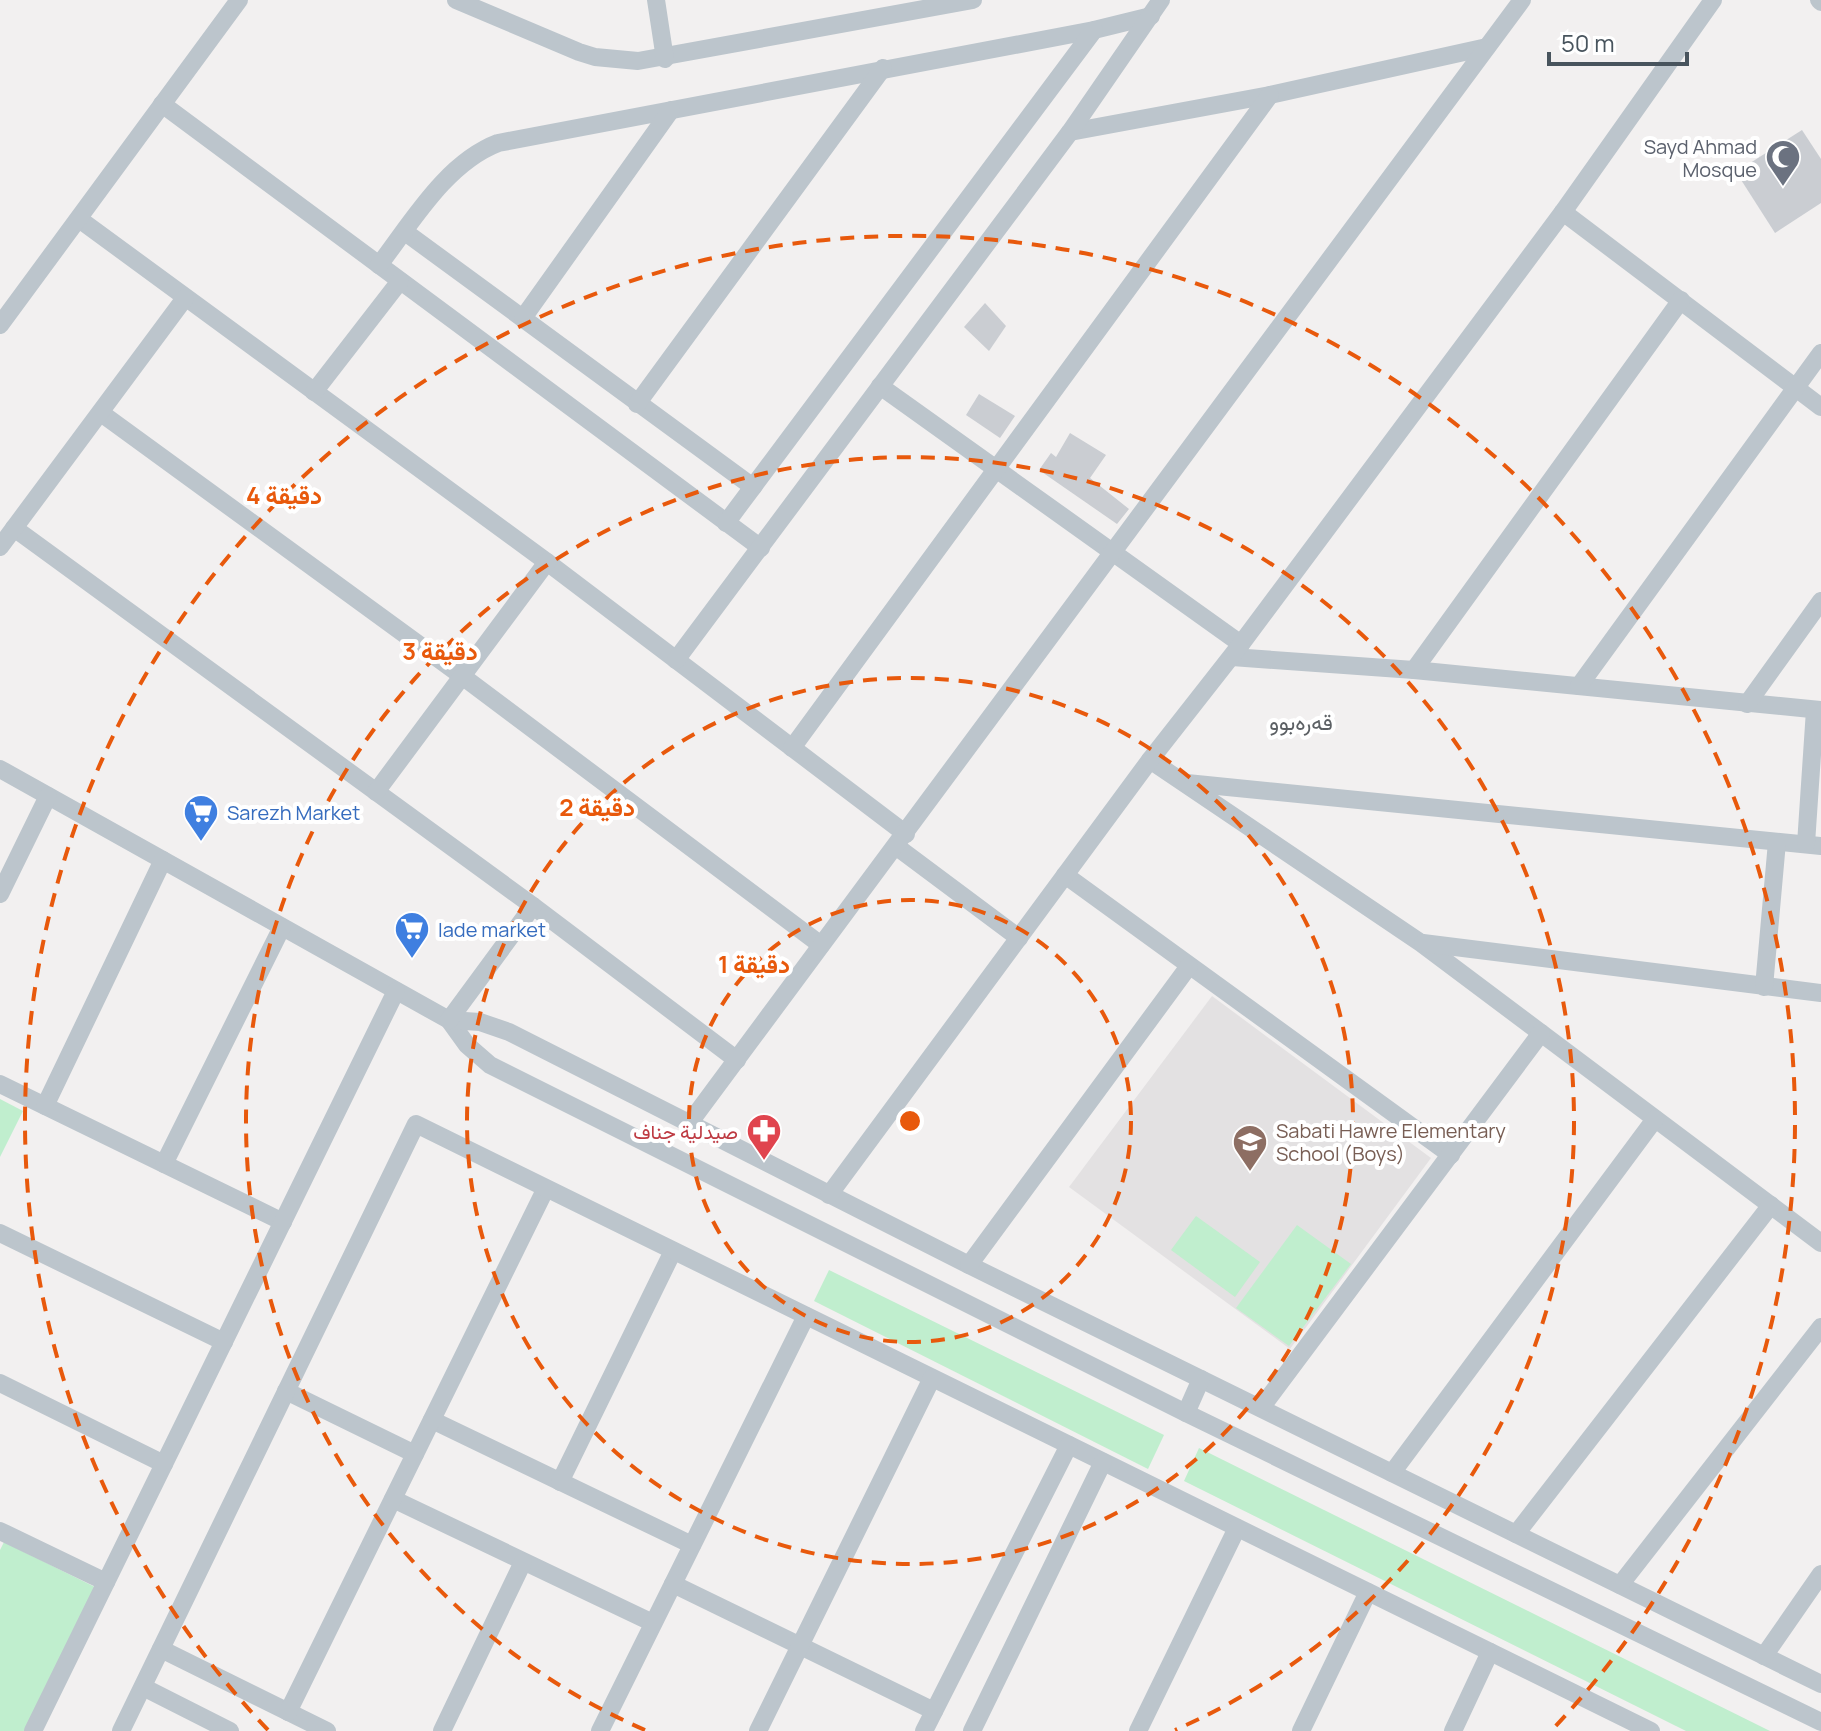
<svg xmlns="http://www.w3.org/2000/svg" width="1821" height="1731" font-family="Manrope,Vazirmatn,sans-serif">
  <style>
    .education { fill: #e3e1e2 }
    .green { fill: #c0eece }
    .building { fill: #cacdd2 }
    .lines { fill: none; stroke-linecap: round; stroke-linejoin: round }
    .minor { stroke: #bcc5cc; stroke-width: 18 }
    .ring { fill: none; stroke: #e8590c; stroke-width: 4; stroke-dasharray: 14 10 }
    .labels { text-anchor: middle; dominant-baseline: central; stroke-width: 8; stroke-linejoin: round; paint-order: stroke }
    .worship-label { font-size: 20px; fill: #5b616d; stroke: #fff; text-anchor: end }
    .shop-label { font-size: 20px; fill: #366cbe; stroke: #fff; text-anchor: start }
    .education-label { font-size: 20px; fill: #785e54; stroke: #fff; text-anchor: start }
    .health-label { font-size: 20px; fill: #be3a42; stroke: #fff; text-anchor: end }
    .neighbourhood-label { font-size: 22px; fill: #5c6064; stroke: #fff }
    .centre { fill: #e8590c; stroke: #fff; stroke-width: 4 }
    .ring-label { font-size: 24px; text-anchor: middle; font-weight: bold; fill: #e8590c; stroke: #fff; stroke-width: 8; stroke-linejoin: round; paint-order: stroke }
  </style>
  <rect width="100%" height="100%" fill="#f2f0f0"/>
  <!-- education -->
  <polygon class="education" points="1212,996 1431,1158 1290,1349 1069,1187"/>
  <!-- green -->
  <g class="green">
    <polygon points="0,1099 23,1111 0,1157"/>
    <polygon points="1196,1216 1260,1262 1235,1297 1171,1250"/>
    <polygon points="1297,1225 1351,1264 1289,1346 1236,1308"/>
    <polygon points="829,1270 1164,1435 1148,1469 814,1301"/>
    <polygon points="1199,1448 1770,1731 1686,1731 1184,1481"/>
    <polygon points="4,1542 97,1588 26,1731 0,1731 0,1550"/>
  </g>
  <!-- building -->
  <g class="building">
    <polygon points="1802,130 1821,159 1821,203 1775,233 1736,172"/>
    <polygon points="985,303 1006,326 989,351 964,327"/>
    <polygon points="979,394 1015,416 1000,438 966,415"/>
    <polygon points="1070,433 1106,455 1090,478 1129,509 1117,524 1039,470 1051,453 1056,457"/>
  </g>
  <g class="lines">
    <!-- minor -->
    <g class="minor">
      <polyline points="456,0 579,52 595,57 638,61 973,0"/>
      <polyline points="656,0 665,59"/>
      <polyline points="1819,0 1821,2"/>
      <polyline points="162,104 761,548"/>
      <polyline points="1070,132 1270,95 1487,47"/>
      <polyline points="1563,212 1821,407"/>
      <polyline points="79,219 547,562 906,834"/>
      <polyline points="405,232 753,487"/>
      <path d="M 379,265 C 412,222 446,163 498,143 L 1094,30 L 1151,16"/>
      <polyline points="523,318 671,110"/>
      <polyline points="0,325 239,0"/>
      <polyline points="880,386 1241,644"/>
      <polyline points="314,392 400,281"/>
      <polyline points="637,404 883,68"/>
      <polyline points="101,413 462,676 821,945"/>
      <polyline points="726,523 1094,30"/>
      <polyline points="14,528 533,906 737,1060"/>
      <polyline points="0,547 185,298"/>
      <polyline points="1232,657 1414,670 1821,710"/>
      <polyline points="676,660 1070,132 1161,0"/>
      <polyline points="1414,670 1681,300"/>
      <polyline points="1579,686 1821,353"/>
      <polyline points="1747,704 1821,601"/>
      <polyline points="792,748 1270,95"/>
      <polyline points="1150,760 1421,943 1821,1243"/>
      <polyline points="0,769 449,1020 467,1045 490,1065 1186,1413 1821,1722"/>
      <polyline points="1187,783 1821,846"/>
      <polyline points="376,792 547,562"/>
      <polyline points="1806,844 1815,710"/>
      <polyline points="897,847 1019,938"/>
      <polyline points="1065,875 1451,1155"/>
      <polyline points="0,894 48,796"/>
      <polyline points="1423,943 1821,993"/>
      <polyline points="1764,987 1777,842"/>
      <polyline points="449,1020 480,1022 509,1032 969,1265 1821,1684"/>
      <polyline points="449,1020 533,906"/>
      <polyline points="0,1084 283,1222"/>
      <polyline points="45,1106 163,860"/>
      <polyline points="688,1125 1522,0"/>
      <polyline points="164,1164 282,927"/>
      <polyline points="829,1195 1150,760 1241,644 1563,212 1713,0"/>
      <polyline points="0,1233 224,1342"/>
      <polyline points="969,1265 1189,966"/>
      <polyline points="0,1383 164,1464"/>
      <polyline points="286,1391 415,1454"/>
      <polyline points="1261,1408 1541,1033"/>
      <polyline points="1186,1413 1201,1379"/>
      <polyline points="432,1420 692,1545"/>
      <polyline points="1392,1473 1655,1119"/>
      <polyline points="560,1482 673,1251"/>
      <polyline points="393,1499 653,1623"/>
      <polyline points="0,1531 106,1582"/>
      <polyline points="1516,1534 1771,1205"/>
      <polyline points="673,1584 934,1711"/>
      <polyline points="1620,1585 1821,1327"/>
      <polyline points="161,1649 327,1731"/>
      <polyline points="1764,1656 1821,1574"/>
      <polyline points="143,1687 230,1731"/>
      <polyline points="288,1712 545,1190"/>
      <polyline points="33,1731 396,991"/>
      <polyline points="121,1731 416,1124 1651,1731"/>
      <polyline points="442,1731 523,1562"/>
      <polyline points="600,1731 806,1316"/>
      <polyline points="758,1731 932,1378"/>
      <polyline points="924,1731 1069,1445"/>
      <polyline points="972,1731 1103,1462"/>
      <polyline points="1138,1731 1237,1528"/>
      <polyline points="1301,1731 1368,1592"/>
      <polyline points="1453,1731 1490,1652"/>
    </g>
  </g>
  <!-- distance rings -->
  <g class="ring">
    <circle cx="910" cy="1121" r="221"/>
    <circle cx="910" cy="1121" r="443"/>
    <path d="M645 1730A664 664 0 1 1 1175 1730"/>
    <path d="M268 1730A885 885 0 1 1 1552 1730"/>
  </g>
  <!-- icons -->
  <defs>
    <symbol id="mosque-pin" viewBox="-11 -11 22 30"><path d="M0 17L-7.5 6A9.5 9.5 0 1 1 7.5 6Z" fill="#6b7280" stroke="#fff"/><path d="M3.5-4.9A6 6 0 1 0 3.5 4.9A5 5 0 1 1 3.5-4.9Z" fill="#fff"/></symbol>
    <symbol id="supermarket-pin" viewBox="-11 -11 22 30"><path d="M0 17L-7.5 6A9.5 9.5 0 1 1 7.5 6Z" fill="#3f7fe0" stroke="#fff"/><path d="M-6-5.5h2.5l.6 2H6L4.5 2H-2.5L-4.4-4H-6ZM-1.5 3.2a1.3 1.3 0 1 0 .1 0ZM3 3.2a1.3 1.3 0 1 0 .1 0Z" fill="#fff"/></symbol>
    <symbol id="pharmacy-pin" viewBox="-11 -11 22 30"><path d="M0 17L-7.5 6A9.5 9.5 0 1 1 7.5 6Z" fill="#e0444e" stroke="#fff"/><path d="M-2-6h4v4h4v4h-4v4h-4v-4h-4v-4h4Z" fill="#fff"/></symbol>
    <symbol id="school-pin" viewBox="-11 -11 22 30"><path d="M0 17L-7.5 6A9.5 9.5 0 1 1 7.5 6Z" fill="#8d6e63" stroke="#fff"/><path d="M0-5L7-2L0 1L-7-2ZM-4 1L0 2.5L4 1V4Q0 6-4 4Z" fill="#fff"/></symbol>
  </defs>
  <g fill-rule="evenodd">
    <use href="#mosque-pin" x="1763" y="137" width="40" height="54"/>
    <use href="#supermarket-pin" x="181" y="792" width="40" height="54"/>
    <use href="#supermarket-pin" x="392" y="909" width="40" height="54"/>
    <use href="#pharmacy-pin" x="744" y="1111" width="40" height="54"/>
    <use href="#school-pin" x="1230" y="1122" width="40" height="54"/>
  </g>
  <g class="labels">
    <!-- worship labels -->
    <g class="worship-label">
      <text x="1757" y="146">Sayd Ahmad<tspan x="1757" dy="23">Mosque</tspan></text>
    </g>
    <!-- shop labels -->
    <g class="shop-label">
      <text x="227" y="812">Sarezh Market</text>
      <text x="438" y="929">lade market</text>
    </g>
    <!-- education labels -->
    <g class="education-label">
      <text x="1276" y="1130">Sabati Hawre Elementary<tspan x="1276" dy="23">School (Boys)</tspan></text>
    </g>
    <!-- health labels -->
    <g class="health-label">
      <text x="738" y="1131">صيدلية جناف</text>
    </g>
    <!-- neighbourhood labels -->
    <g class="neighbourhood-label">
      <text x="1301" y="722">قەرەبوو</text>
    </g>
  </g>
  <circle cx="910" cy="1121" r="12" class="centre"/>
  <g class="ring-label">
    <text x="284" y="504">4 دقيقة</text>
    <text x="440" y="660">3 دقيقة</text>
    <text x="597" y="816">2 دقيقة</text>
    <text x="754" y="973">1 دقيقة</text>
  </g>
  <!-- scale -->
  <path d="M1549 52v12h138v-12" fill="none" stroke="#48545d" stroke-width="4"/>
  <text x="1561" y="52" font-size="24" fill="#48545d" stroke="#ffffff" stroke-width="6" paint-order="stroke">50 m</text>
</svg>
